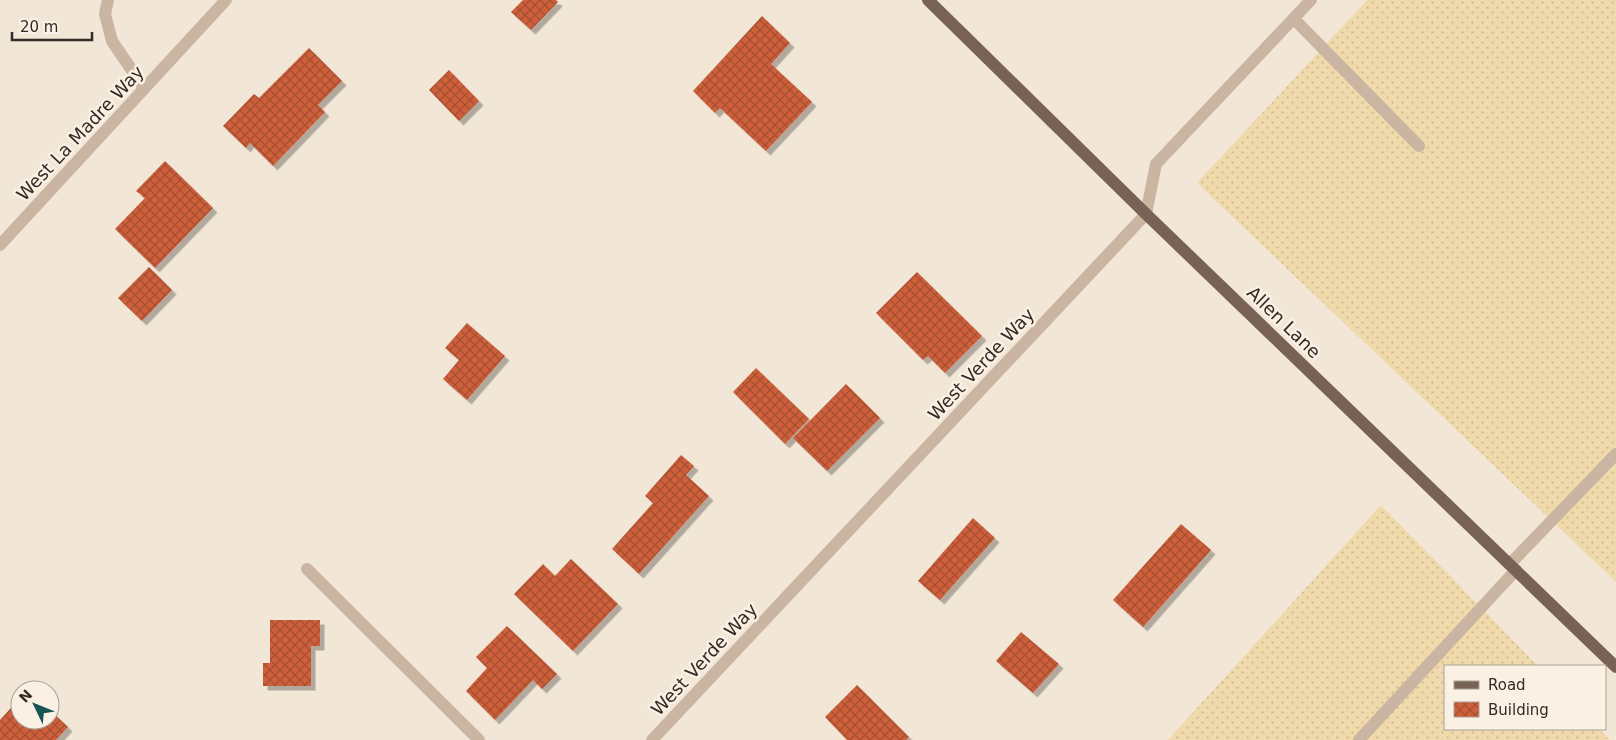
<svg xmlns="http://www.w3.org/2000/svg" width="1616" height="740" font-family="'DejaVu Sans',sans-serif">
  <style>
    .sand { fill: url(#sand-dots) }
    .building { fill: url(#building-cross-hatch); filter: url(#shadow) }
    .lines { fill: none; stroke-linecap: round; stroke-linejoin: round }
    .minor { stroke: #cab5a2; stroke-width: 12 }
    .major { stroke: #786155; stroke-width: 12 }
    .labels { text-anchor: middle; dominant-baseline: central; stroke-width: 5; stroke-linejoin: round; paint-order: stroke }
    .street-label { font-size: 18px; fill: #352a25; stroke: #faf0e3 }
  </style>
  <defs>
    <pattern id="sand-dots" width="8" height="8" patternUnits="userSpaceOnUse" patternTransform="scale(1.25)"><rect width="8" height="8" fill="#f0d9ab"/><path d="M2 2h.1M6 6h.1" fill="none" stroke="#ceba93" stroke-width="1.8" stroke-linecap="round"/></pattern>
    <pattern id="building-cross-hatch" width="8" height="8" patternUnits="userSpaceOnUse" patternTransform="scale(1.25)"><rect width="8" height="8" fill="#cd5f3a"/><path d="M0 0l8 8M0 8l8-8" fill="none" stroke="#a74f31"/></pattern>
    <filter id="shadow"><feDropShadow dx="4.5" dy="4.5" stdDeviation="0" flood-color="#0004"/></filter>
  </defs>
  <rect width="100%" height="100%" fill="#f2e6d7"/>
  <!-- sand -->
  <g class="sand">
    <polygon points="1367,0 1616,0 1616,582 1197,183"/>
    <polygon points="1381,505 1538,666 1445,666 1445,729 1599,729 1610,740 1168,740"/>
  </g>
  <!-- building -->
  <g class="building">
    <polygon points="523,0 556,0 558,2 531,30 511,12"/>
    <polygon points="762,16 790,43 771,64 812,102 766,151 720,108 715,113 693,91"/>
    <polygon points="309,48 342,81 318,105 325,112 273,166 250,143 246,148 223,126 254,94 259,98"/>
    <polygon points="449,70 479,101 459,121 429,90"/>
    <polygon points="165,161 213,208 155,268 115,229 145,198 136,191"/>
    <polygon points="149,267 172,290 142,321 118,298"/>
    <polygon points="917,272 982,336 945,373 928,356 923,360 876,313"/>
    <polygon points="467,323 505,356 467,400 443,379 459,360 445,348"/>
    <polygon points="756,368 809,419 785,444 733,392"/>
    <polygon points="846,384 880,418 827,471 793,438"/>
    <polygon points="681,455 694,466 686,475 709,496 639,574 612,549 653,503 645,496"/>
    <polygon points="973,518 995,538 940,600 918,581"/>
    <polygon points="1181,524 1211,550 1143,627 1113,600"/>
    <polygon points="571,559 618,604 573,651 514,594 543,564 555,576"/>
    <polygon points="270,620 320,620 320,646 311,646 311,686 263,686 263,663 270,663"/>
    <polygon points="507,626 557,674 542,689 533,680 495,720 466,691 487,668 476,657"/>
    <polygon points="1021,632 1059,664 1033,693 996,661"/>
    <polygon points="857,685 909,737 906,740 847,740 825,717"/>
    <polygon points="20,698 20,720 50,720 50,710 68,727 56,740 0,740 0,720"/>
  </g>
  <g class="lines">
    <!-- minor -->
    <g class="minor">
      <polyline points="108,0 105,14 112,41 144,88"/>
      <polyline points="1294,19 1419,146"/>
      <polyline points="0,245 226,0"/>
      <polyline points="1510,564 1616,454"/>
      <polyline points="307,569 479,740"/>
      <polyline points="652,740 1146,214 1156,164 1311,0"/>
      <polyline points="1359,740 1516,570"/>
    </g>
    <!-- major -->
    <polyline class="major" points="928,0 1146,214 1616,667"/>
  </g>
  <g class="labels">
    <!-- street labels -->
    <g class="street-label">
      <text transform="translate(80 133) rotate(-47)">West La Madre Way</text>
      <text transform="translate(1284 322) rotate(44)">Allen Lane</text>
      <text transform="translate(981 364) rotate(-47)">West Verde Way</text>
      <text transform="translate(704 659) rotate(-47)">West Verde Way</text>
    </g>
  </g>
  <!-- legend -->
  <rect x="1444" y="665" width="162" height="65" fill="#faf0e3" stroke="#aba197"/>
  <rect x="1454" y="681" width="25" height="8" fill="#786155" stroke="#aba197"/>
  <text x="1488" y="690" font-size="15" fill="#352a25">Road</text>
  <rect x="1454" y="702" width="25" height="15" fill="url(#building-cross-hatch)" stroke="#aba197"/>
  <text x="1488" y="715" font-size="15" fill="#352a25">Building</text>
  <!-- north arrow -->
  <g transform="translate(35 705) rotate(313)"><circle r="24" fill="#faf0e3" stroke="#aba197"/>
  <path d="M0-4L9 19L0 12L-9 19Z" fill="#195358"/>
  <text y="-8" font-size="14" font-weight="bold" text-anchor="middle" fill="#352a25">N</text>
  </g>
  <!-- scale -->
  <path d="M12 32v8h80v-8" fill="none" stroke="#352a25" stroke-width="2.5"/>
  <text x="20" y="32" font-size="15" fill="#352a25" stroke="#faf0e3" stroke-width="4" paint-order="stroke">20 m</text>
</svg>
